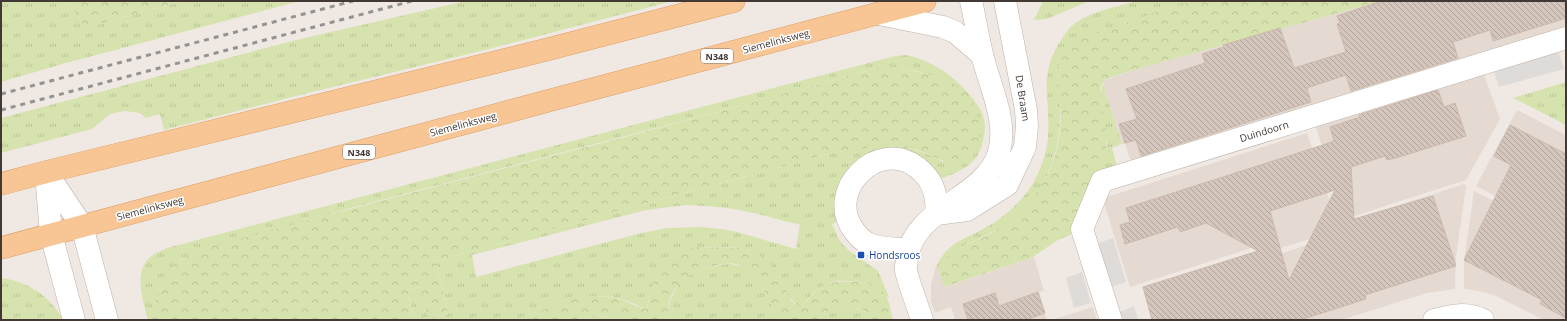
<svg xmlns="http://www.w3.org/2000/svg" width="1567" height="321" font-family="'Open Sans',sans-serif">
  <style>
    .residential { fill: #e4dad1 }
    .grass { fill: url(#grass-tufts); fill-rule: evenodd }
    .forest { fill: url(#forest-crowns) }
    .parking { fill: #dedbd8 }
    .building { fill: url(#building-back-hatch); stroke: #cbb9ad; fill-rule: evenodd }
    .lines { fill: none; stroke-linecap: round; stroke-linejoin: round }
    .minor-casing { stroke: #beb2a9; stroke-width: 23 }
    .major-casing { stroke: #dc9e66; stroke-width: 23 }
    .minor { stroke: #fff; stroke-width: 22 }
    .major { stroke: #f8c695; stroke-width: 22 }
    .rail { stroke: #939393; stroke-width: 3; stroke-dasharray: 5 5; stroke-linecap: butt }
    .transit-dot { fill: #1a4fb4; stroke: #fff; stroke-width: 1.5 }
    .labels { text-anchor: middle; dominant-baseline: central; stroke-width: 3; stroke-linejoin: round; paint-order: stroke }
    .shield { fill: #fff; stroke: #7b7471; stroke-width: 1 }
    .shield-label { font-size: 9px; font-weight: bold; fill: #423934 }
    .street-label { font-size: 10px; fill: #423934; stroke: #fff }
    .transit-label { font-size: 10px; fill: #164399; stroke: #fff; text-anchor: start }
  </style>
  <defs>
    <pattern id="grass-tufts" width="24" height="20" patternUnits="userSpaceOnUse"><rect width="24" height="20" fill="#d7e3ae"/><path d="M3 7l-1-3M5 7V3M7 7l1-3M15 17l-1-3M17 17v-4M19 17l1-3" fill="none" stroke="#bac496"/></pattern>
    <pattern id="forest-crowns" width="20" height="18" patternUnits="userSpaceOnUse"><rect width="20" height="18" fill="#d7e3ae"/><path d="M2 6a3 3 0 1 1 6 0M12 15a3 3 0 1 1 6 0" fill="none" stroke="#bac496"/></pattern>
    <pattern id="building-back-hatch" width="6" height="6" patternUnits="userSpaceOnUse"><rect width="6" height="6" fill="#d4c6bc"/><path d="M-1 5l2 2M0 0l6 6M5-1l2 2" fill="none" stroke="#aea29a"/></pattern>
  </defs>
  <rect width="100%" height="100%" fill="#f0e9e3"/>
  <!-- residential -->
  <g class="residential">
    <polygon points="1381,1 1566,1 1566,26 1132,165 1125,144 1122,144 1103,84 1105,80 1137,69"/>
    <polygon points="1483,72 1500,119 1466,180 1345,219 1343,209 1315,125"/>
    <polygon points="1517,110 1566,135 1566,233 1476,186"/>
    <polygon points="1307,133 1336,220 1317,237 1264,253 1261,245 1130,287 1104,203 1107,197"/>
    <polygon points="1464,184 1466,186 1456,257 1455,289 1427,293 1341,320 1287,320 1267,258 1331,237 1328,228"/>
    <polygon points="1474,191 1566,238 1566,320 1544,320 1494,295 1479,291 1464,289 1464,260"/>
    <polygon points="1034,257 1044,291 1038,292 1047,320 955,320 951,307 935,313 931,302 931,284 936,266 938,268 945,287"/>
    <polygon points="1093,307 1097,320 1050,320 1058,318"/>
  </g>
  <!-- grass -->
  <g class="grass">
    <polygon points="1,1 67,1 86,28 182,1 300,1 66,63 1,82"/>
    <polygon points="466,1 673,1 481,51 308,93 164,130 160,114 146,118 140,113 124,111 110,114 92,129 1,153 1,118 296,40"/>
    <polygon points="1043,1 1089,1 1047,19 1034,20"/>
    <path d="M 1137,1 L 1194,1 L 1124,23 L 1058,67 C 1057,84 1061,101 1060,119 C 1059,158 1043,195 1012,220 C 1005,226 996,230 988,234 C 971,244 949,249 938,268 L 936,266 C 951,240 960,242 985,228 C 1003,218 1018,205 1030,188 C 1039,174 1047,154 1048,137 C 1051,99 1037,76 1061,40 C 1065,34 1069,28 1074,24 C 1090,12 1118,6 1137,1 Z"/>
    <path d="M 906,55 C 934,61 957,78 974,100 C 977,105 982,110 983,116 C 986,125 985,132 983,141 C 979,162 963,171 943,178 L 880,151 L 839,221 L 832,224 L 840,241 L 848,250 L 878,271 L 889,297 C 884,297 879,290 874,287 C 864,282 849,280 837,281 C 829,283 822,285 815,291 C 809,296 806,306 797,305 L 740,248 C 707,247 681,241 660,273 C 653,283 649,295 647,308 L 645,310 C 633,301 612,295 598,296 C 577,297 546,304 532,320 L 413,320 L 408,290 L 421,287 L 429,320 L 448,314 L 436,261 L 824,155 C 863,146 907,139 943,162 L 959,87 L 934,76 L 916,71 L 880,67 L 778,96 L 351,208 L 187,256 L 174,267 L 149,313 L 151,320 L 148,320 C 143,302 133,272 150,257 C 155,253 161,251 167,248 L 895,56 ZM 686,205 C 707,206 728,207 748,212 C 766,215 782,222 800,224 L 796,249 L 737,232 L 722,229 L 701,227 L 667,228 L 637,234 L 476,277 L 472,255 L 646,210 Z"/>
    <polygon points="1566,82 1566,125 1513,98"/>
    <polygon points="1103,84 1122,144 1112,148 1118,169 1097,176 1106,151 1107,145 1100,95"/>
    <path d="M 726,264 C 759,263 766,297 779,320 L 668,320 C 666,302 677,281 693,273 C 703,268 715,266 726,264 Z"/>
    <path d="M 1,278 C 28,281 51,297 63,320 L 1,319 Z"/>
    <polygon points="842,307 862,309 873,320 819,320 829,310"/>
    <polygon points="593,316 612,317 624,320 572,320"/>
  </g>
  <!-- forest -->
  <g class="forest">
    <polygon points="67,1 182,1 86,28"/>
    <path d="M 1194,1 L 1381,1 L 1137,69 L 1109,78 L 1105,80 L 1101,86 L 1100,95 L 1107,138 L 1106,151 L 1097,176 L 1070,235 L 1058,240 L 1034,256 L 1034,257 L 944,287 L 938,268 C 949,250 965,246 982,238 C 1003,228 1020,214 1034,196 C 1049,177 1058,154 1060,129 C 1061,122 1061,115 1060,108 C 1060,95 1054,78 1058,66 C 1061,59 1066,51 1072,46 C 1084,35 1101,31 1116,26 C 1141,17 1167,8 1194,1 Z"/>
    <path d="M 880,67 C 904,69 947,74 966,92 C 975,101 977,113 979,125 C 981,136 977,152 968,158 C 951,171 934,154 917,150 C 886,143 855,148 824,155 L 436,261 L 448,314 L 429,320 L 420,287 L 408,290 L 413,320 L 151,320 L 149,313 L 174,267 L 192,252 C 421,188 651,133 880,67 Z"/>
    <path d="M 696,247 L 740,248 L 749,250 L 761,256 L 773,267 L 792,302 L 797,305 C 807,306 812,292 820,287 C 835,278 875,279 886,296 C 890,303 891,313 893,320 L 873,320 L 862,309 L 842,307 L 829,310 L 819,320 L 779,320 C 766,297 764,279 739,265 C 733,262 724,264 718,265 C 690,270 664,288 668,320 L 624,320 L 612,317 L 593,316 L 572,320 L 532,320 C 552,297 592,292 620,299 C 629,302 638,308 646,309 C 649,304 649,295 652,288 C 659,267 674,252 696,247 Z"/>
  </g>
  <!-- parking -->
  <g class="parking">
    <polygon points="1557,48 1564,69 1499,87 1493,68"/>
    <polygon points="1113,238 1126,282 1108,288 1096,244"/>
    <polygon points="1082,272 1091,303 1074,308 1066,278"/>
    <polygon points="1134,306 1138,320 1118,320 1118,313"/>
  </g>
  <!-- building -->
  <g class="building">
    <polygon points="1381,1 1566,1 1566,18 1493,41 1490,30 1453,42 1458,58 1351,91 1346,75 1307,88 1311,102 1141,156 1136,140 1125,143 1119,124 1137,119 1126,89 1205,63 1202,54 1224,47 1223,45 1280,28 1294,68 1346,52 1337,24 1340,23 1337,16"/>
    <path d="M 1438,90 L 1444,107 L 1455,103 L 1466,136 L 1399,157 L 1387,160 L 1385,156 L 1351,167 L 1354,219 L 1433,196 L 1456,266 L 1365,295 L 1366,299 L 1300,320 L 1152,320 L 1143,287 L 1258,251 L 1206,223 L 1180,232 L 1178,227 L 1125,244 L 1120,225 L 1130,222 L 1126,208 L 1323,145 L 1334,141 L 1330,127 L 1360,117 L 1359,115 ZM 1335,190 L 1289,280 L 1270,211 Z"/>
    <polygon points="1510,125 1566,154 1566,318 1540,304 1542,300 1464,260 1511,165 1494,156"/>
    <polygon points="1038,292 1045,313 1026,320 968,320 963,304 995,293 999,306"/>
  </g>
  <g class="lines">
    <defs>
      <g id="minor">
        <polyline points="879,14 943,27 955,32 982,55"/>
        <polyline points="46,172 82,226 107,320"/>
        <polyline points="46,173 51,234 74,320"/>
        <polyline points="936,214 967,210 1007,185 1025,147 1027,126 1026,110 1005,1"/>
        <path d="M 908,249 C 896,249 881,249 869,244 C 864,242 859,237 855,232 C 823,192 878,136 918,168 C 933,180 938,195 936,214"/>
        <path d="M 922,320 C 917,304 910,287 906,271 C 905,267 907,263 907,259 C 913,207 986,199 999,152 C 1008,120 989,85 982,54 C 978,37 975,19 971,1"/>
        <polyline points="1111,320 1082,229 1102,181 1566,38"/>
        <path d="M 1434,320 C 1452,315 1466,312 1483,320"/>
      </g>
      <g id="major">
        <polyline points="1,184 46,172 541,51 734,1"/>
        <polyline points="1,248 555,99 925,1"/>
      </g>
    </defs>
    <!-- minor casing -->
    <use href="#minor" class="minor-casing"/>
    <!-- major casing -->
    <use href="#major" class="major-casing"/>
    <!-- minor -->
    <use href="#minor" class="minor"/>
    <!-- major -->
    <use href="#major" class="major"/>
    <!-- rail -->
    <g class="rail">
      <polyline points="1,94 353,1"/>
      <polyline points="1,110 412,1"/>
    </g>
  </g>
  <!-- markers -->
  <rect class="transit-dot" x="857" y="251" width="8" height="8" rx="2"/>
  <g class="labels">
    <!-- shield labels -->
    <g class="shield">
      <rect x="701" y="49" width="32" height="14" rx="3"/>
      <rect x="343" y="145" width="32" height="14" rx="3"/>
    </g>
    <g class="shield-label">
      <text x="717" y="56">N348</text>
      <text x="359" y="152">N348</text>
    </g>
    <!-- street labels -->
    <g class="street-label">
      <text transform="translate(776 41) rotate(-15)">Siemelinksweg</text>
      <text transform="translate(1023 98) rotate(81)">De Braam</text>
      <text transform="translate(463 124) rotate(-15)">Siemelinksweg</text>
      <text transform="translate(1264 131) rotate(-17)">Duindoorn</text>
      <text transform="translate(150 208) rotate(-15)">Siemelinksweg</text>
    </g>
    <!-- transit labels -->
    <g class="transit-label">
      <text x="869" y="255">Hondsroos</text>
    </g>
  </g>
  <!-- border -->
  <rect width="1567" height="321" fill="none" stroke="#423934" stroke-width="4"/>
</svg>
